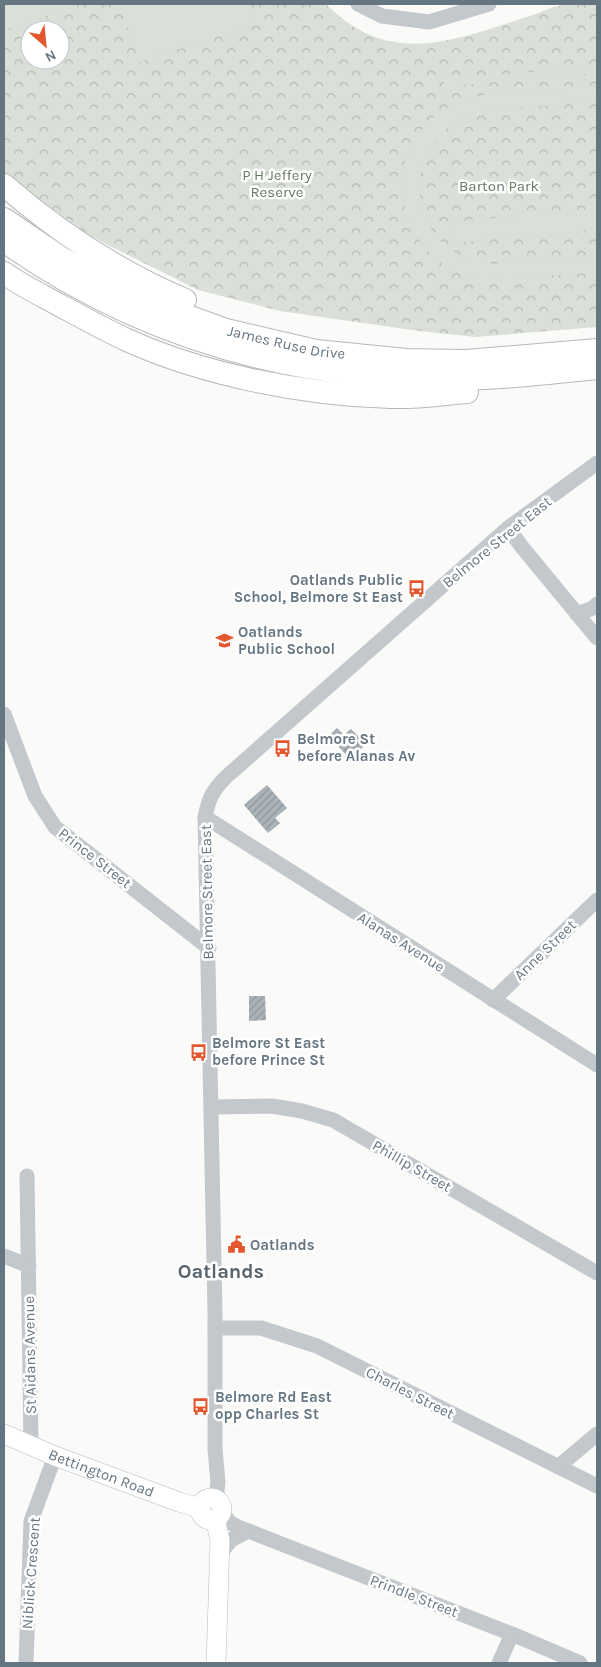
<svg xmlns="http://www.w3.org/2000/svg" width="601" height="1667" font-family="Karla,sans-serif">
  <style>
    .park { fill: url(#park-crowns); fill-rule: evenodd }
    .pitch { fill: #dadfd7 }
    .building { fill: url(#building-hatch) }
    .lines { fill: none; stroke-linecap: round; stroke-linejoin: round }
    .major-casing { stroke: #b5babe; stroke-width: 20 }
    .highway-casing { stroke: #b4b9bd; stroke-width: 24 }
    .minor { stroke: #c3c8cc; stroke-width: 15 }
    .major { stroke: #fff; stroke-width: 19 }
    .highway { stroke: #fff; stroke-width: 22 }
    .labels { text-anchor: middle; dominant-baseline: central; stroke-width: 5; stroke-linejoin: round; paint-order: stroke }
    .park-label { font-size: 15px; fill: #687a64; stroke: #fff }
    .street-label { font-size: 15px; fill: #657683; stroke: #fff }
    .poi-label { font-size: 15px; font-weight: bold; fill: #657683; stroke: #fff; text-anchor: start }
    .district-label { font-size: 20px; font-weight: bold; fill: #57646e; stroke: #fff }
  </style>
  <defs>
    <pattern id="park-crowns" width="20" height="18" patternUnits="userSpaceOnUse" patternTransform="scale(1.25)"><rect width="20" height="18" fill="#dadfd7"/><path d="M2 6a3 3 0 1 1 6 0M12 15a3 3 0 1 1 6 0" fill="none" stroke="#b4b9b4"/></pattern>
    <pattern id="building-hatch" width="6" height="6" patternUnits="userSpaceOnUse" patternTransform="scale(1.25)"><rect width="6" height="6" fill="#aab3b9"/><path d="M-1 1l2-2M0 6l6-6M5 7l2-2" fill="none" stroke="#8e969c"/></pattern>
  </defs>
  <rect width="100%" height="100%" fill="#fafaf8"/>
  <!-- park -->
  <path class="park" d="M 4,4 L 326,4 C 390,69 455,40 530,16 C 542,12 554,6 567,4 C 576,2 587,4 597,4 L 597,327 L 475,337 L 412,330 L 280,311 L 198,290 L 92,237 L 4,174 ZM 30,30 L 60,30 L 60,60 L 30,60 Z"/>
  <!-- pitch -->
  <g class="pitch">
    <polygon points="4,4 82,4 4,30"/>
    <polygon points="120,4 249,4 256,24 140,62"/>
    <polygon points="597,66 597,73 463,85 462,87 444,89 443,78 461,76 462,78"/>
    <path d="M 597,85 L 597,101 L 486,111 C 471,115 456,119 445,130 C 402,169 415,240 470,260 C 478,263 487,263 496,264 L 597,255 L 597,272 L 482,281 C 394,264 371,145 454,104 C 474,93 499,93 521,92 C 546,90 572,88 597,85 Z"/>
    <polygon points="597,209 597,230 452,243 451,222"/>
  </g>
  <!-- building -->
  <g class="building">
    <polygon points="337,728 344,735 351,729 366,744 350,759 329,736"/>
    <polygon points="267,785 287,808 275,818 280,823 268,833 244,805"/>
    <polygon points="249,996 265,996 266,1020 249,1021"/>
  </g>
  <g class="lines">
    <defs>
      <g id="major">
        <path id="s1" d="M 4,1434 L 55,1456 L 179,1502 L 200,1508"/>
        <circle cx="211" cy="1509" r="11"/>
        <polyline points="215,1519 220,1540 216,1663"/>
      </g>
      <g id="highway">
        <path d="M 4,185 C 58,232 119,272 185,300"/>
        <path id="s2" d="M 4,219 L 63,259 L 149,302 L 226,330 L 316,351 L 406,360 L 466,361 L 597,350"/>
        <path d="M 4,241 C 137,335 288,379 450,379 C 499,379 549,373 597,368"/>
        <path d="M 4,273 C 22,286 43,296 63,307 C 84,318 105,330 127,340 C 204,375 306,395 391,397 C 416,398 442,394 467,392"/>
      </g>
    </defs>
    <!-- major casing -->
    <use href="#major" class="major-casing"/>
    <!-- highway casing -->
    <use href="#highway" class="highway-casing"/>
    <!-- minor -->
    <g class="minor">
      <polyline points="358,4 382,16 429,22 489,4"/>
      <polyline points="508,528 522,547 597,638"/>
      <polyline points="577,614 593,608 597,604"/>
      <polyline points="4,714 35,796 55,827 209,948"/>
      <polyline points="205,817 597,1065"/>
      <polyline points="493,1000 597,900"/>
      <polyline points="212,1107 272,1106 302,1111 333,1120 597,1273"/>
      <polyline points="27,1176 31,1445"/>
      <polyline points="4,1256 29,1266"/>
      <polyline points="215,1328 261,1328 317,1346 597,1486"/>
      <polyline points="558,1467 597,1434"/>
      <path d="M 216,1499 L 218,1482 L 215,1449 L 215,1313 L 205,817 C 209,798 212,791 226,777 L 508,528 L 597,463"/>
      <polyline points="222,1511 229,1522 238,1527 512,1634 580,1663"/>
      <polyline points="219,1555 231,1540 248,1531"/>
      <polyline points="26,1663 31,1521 55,1456"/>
      <polyline points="499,1663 512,1634"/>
    </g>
    <!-- major -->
    <use href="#major" class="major"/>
    <!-- highway -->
    <use href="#highway" class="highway"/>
  </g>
  <!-- icons -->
  <defs>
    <symbol id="bus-bare" viewBox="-9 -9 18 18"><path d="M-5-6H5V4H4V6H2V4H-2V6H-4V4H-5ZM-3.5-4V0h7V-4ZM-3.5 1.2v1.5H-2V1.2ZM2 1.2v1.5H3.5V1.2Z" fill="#e4572e" stroke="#fff" stroke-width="2.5" paint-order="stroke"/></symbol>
    <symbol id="school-bare" viewBox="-9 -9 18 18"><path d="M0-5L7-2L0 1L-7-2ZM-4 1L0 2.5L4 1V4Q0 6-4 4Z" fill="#e4572e" stroke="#fff" stroke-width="2.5" paint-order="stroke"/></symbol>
    <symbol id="civic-bare" viewBox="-9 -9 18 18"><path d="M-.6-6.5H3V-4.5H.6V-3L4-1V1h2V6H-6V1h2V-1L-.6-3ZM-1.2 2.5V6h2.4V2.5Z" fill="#e4572e" stroke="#fff" stroke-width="2.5" paint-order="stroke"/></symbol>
  </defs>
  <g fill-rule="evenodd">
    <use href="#bus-bare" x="404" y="576" width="25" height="25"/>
    <use href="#school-bare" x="212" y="628" width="25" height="25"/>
    <use href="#bus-bare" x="270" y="736" width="25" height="25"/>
    <use href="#bus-bare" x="186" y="1040" width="25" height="25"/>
    <use href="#civic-bare" x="224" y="1232" width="25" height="25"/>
    <use href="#bus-bare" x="188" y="1394" width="25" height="25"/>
  </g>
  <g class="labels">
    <!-- park labels -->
    <g class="park-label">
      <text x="277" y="175">P H Jeffery<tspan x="277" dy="17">Reserve</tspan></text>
      <text x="499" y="186">Barton Park</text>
    </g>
    <!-- street labels -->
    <g class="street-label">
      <text stroke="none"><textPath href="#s2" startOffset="311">James Ruse Drive</textPath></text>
      <text transform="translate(497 542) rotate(-39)">Belmore Street East</text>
      <text transform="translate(95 858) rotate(38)">Prince Street</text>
      <text transform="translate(207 892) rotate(-91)">Belmore Street East</text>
      <text transform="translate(401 942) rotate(32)">Alanas Avenue</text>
      <text transform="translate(545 950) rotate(-44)">Anne Street</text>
      <text transform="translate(412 1166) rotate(30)">Phillip Street</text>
      <text transform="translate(30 1355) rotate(-91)">St Aidans Avenue</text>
      <text transform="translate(410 1393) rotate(27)">Charles Street</text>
      <text stroke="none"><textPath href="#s1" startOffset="105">Bettington Road</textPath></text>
      <text transform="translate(31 1573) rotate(-86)">Niblick Crescent</text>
      <text transform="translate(414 1596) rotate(21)">Prindle Street</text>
    </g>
    <!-- poi labels -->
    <g class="poi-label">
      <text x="403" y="580" text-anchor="end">Oatlands Public<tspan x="403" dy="17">School, Belmore St East</tspan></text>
      <text x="238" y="632">Oatlands<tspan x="238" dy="17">Public School</tspan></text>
      <text x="297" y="739">Belmore St<tspan x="297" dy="17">before Alanas Av</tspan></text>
      <text x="212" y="1043">Belmore St East<tspan x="212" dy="17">before Prince St</tspan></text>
      <text x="250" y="1245">Oatlands</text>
      <text x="215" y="1397">Belmore Rd East<tspan x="215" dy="17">opp Charles St</tspan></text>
    </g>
    <!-- district labels -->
    <g class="district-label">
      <text x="221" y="1271">Oatlands</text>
    </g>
  </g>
  <!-- border -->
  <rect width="601" height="1667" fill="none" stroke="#657683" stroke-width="10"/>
  <!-- north arrow -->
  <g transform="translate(45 45) rotate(153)"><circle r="24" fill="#ffffff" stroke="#c1c8cd"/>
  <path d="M0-4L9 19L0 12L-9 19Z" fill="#e4572e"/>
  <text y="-8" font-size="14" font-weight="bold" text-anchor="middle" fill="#657683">N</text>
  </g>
</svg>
